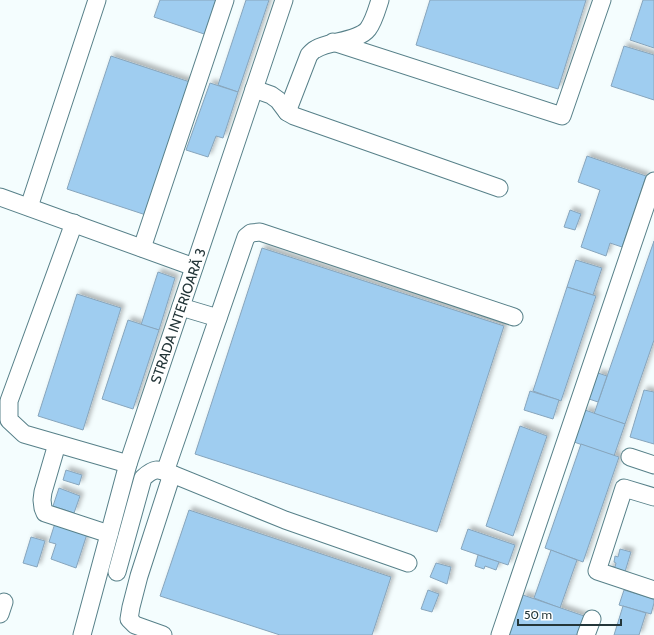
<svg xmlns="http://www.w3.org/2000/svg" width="654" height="635" font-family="Cabin,sans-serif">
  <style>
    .building { fill: #9fcdf0; stroke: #87a5bc; filter: url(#shadow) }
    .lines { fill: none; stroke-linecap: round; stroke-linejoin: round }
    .minor-casing { stroke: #578089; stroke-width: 19 }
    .minor { stroke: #fff; stroke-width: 17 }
    .labels { text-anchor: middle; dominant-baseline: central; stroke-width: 3; stroke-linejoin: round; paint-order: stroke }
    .street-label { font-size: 14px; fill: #243639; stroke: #fff }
  </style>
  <defs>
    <filter id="shadow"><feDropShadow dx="3.5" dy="-3.5" stdDeviation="2" flood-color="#0004"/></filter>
  </defs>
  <rect width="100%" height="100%" fill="#f4fdfe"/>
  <!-- building -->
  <g class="building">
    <polygon points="160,0 219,0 207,35 154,17"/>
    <polygon points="246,0 269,0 238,92 218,85"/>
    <polygon points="430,0 586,0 558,89 416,45"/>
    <polygon points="643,0 654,0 654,48 630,40"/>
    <polygon points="624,46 654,55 654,100 611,86"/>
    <polygon points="111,56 193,83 149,216 67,189"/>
    <polygon points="210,83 238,92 223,138 216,136 208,157 186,150"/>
    <polygon points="587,156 646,176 622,247 610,243 606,256 581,247 600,190 578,182"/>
    <polygon points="570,210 581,214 575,230 564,227"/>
    <polygon points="654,241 654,340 625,424 594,414"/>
    <polygon points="262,248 504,326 437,532 195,454"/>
    <polygon points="576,260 602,268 593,295 567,287"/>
    <polygon points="158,272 175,278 159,330 141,325"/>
    <polygon points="567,287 596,296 561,401 533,391"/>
    <polygon points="77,294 121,308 83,430 38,416"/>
    <polygon points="128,320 159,330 133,409 102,399"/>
    <polygon points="598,373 607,376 598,402 589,399"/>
    <polygon points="644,390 654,392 654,444 630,437"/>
    <polygon points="530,391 559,400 553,419 524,410"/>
    <polygon points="585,410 625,424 614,456 574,442"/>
    <polygon points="520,426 547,436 513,536 486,526"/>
    <polygon points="581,444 619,457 583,562 545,548"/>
    <polygon points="66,470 82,475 79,485 63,480"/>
    <polygon points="59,488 80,496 74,513 53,506"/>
    <polygon points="189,510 391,577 372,635 280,635 160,596"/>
    <polygon points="56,520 88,531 76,568 51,559 56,544 49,542"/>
    <polygon points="468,529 515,545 508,565 461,549"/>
    <polygon points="31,537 45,541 37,567 23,563"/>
    <polygon points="620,549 631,552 624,575 608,572 610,566 615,567 616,563 614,562 615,556 618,557"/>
    <polygon points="551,550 577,560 560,608 534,598"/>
    <polygon points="478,555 499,562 496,570 485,566 484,569 475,566"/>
    <polygon points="436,563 451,567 447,584 430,577"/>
    <polygon points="428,590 439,594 432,612 421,609"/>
    <polygon points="624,590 654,599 654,603 651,614 619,605"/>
    <polygon points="523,595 587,617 580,635 509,635"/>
    <polygon points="623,606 646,613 639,635 614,635"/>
  </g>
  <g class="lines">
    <defs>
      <g id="minor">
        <polyline points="333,42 562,116 602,0"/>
        <polyline points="254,89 271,95 278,100 287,112 294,116 499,188"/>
        <path d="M 287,112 L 309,55 C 311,53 313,50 316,49 C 330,41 359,41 368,29 C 374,21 377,9 380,0"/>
        <polyline points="0,197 194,267"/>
        <polyline points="29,207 97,0"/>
        <polyline points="74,223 9,401 9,420 24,434 128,464"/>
        <polyline points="142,248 225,0"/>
        <polyline points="181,307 218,318"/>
        <polyline points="57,444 43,492 42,500 43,508 45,513 109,534"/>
        <polyline points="630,457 654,465"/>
        <polyline points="165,472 246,237 251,233 260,232 514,317"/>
        <polyline points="654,497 624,488 597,571 654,590"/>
        <path d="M 117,572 L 143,478 C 155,467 158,469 172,474 L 285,520 L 408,563"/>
        <polyline points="0,614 4,602"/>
        <polyline points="82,635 128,464 284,0"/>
        <polyline points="163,635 135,625 129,619 131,607 139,576 172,474"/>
        <polyline points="500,635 654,181"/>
        <polyline points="586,635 592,619"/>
      </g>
    </defs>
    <!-- minor casing -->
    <use href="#minor" class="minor-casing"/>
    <!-- minor -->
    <use href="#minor" class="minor"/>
  </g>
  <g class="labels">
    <!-- street labels -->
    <g class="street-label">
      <text transform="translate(178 316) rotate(-71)">STRADA INTERIOARĂ 3</text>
    </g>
  </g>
  <!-- scale -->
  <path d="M518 619v6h103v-6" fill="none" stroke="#243639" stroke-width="2"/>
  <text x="524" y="619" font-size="12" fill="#243639" stroke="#ffffff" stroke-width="3" paint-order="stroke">50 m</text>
</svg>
